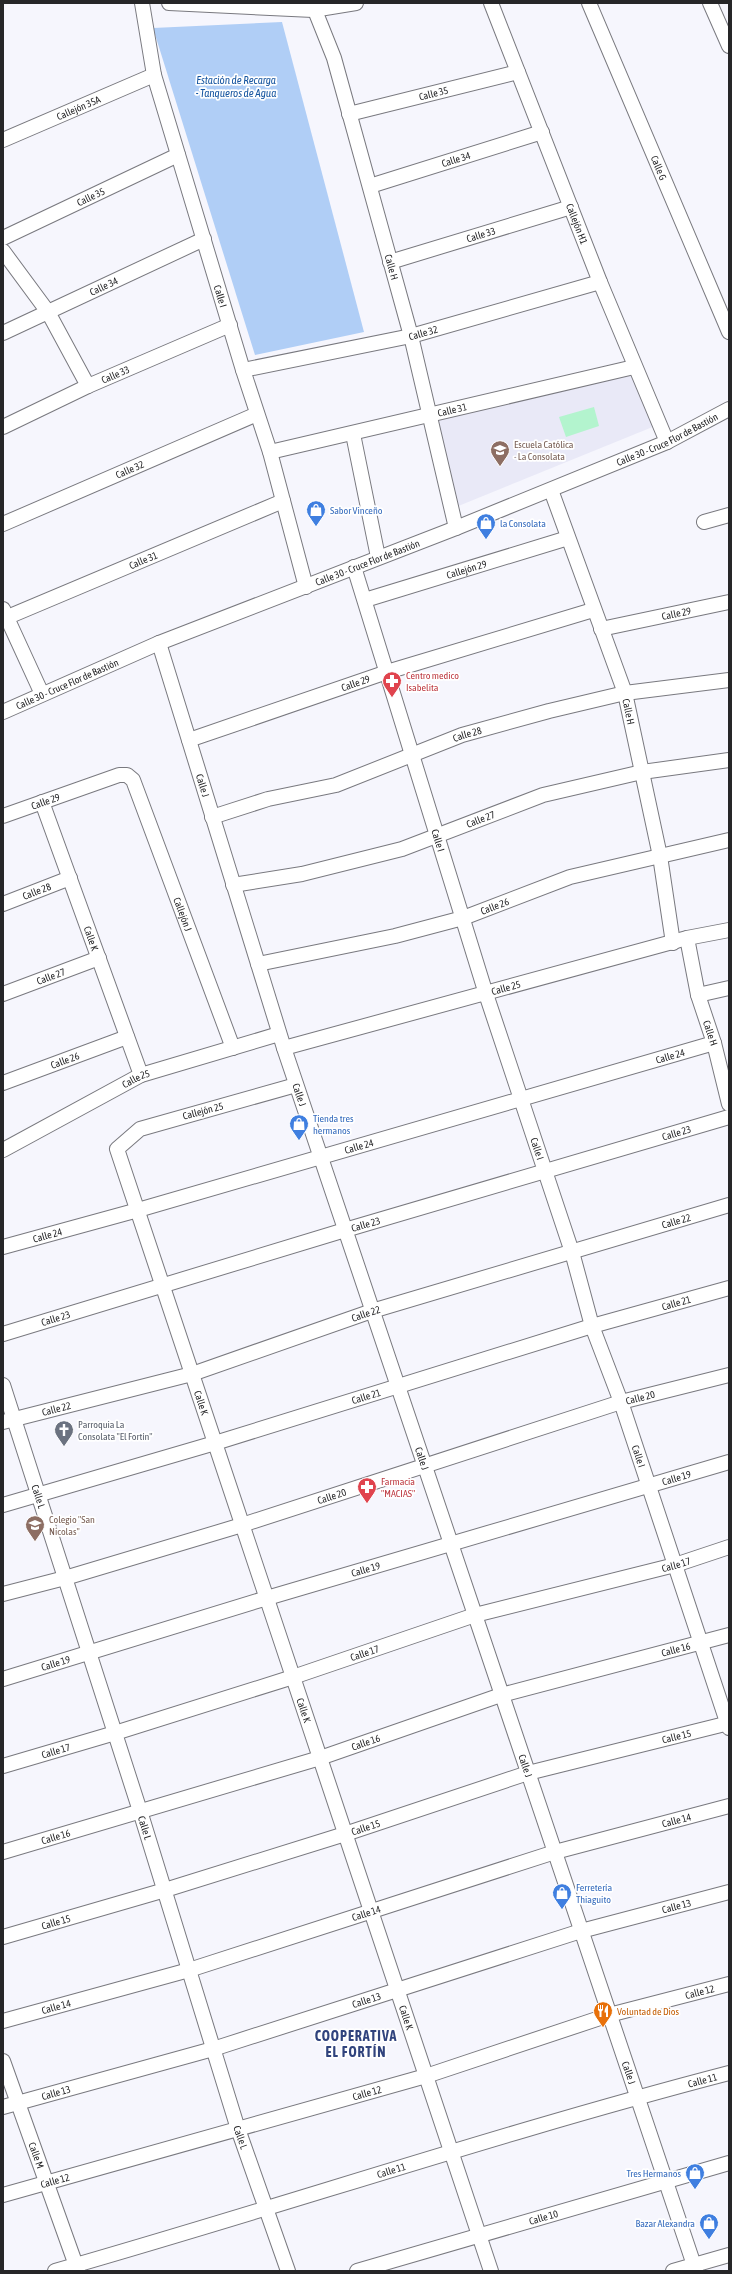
<svg xmlns="http://www.w3.org/2000/svg" width="732" height="2274" font-family="'Asap Condensed',sans-serif">
  <style>
    .built { fill: #e9e9f7 }
    .green { fill: #b3f4ce }
    .water { fill: #b0cef6 }
    .lines { fill: none; stroke-linecap: round; stroke-linejoin: round }
    .street-casing { stroke: #79797f; stroke-width: 16 }
    .street { stroke: #fff; stroke-width: 14 }
    .labels { text-anchor: middle; dominant-baseline: central; stroke-width: 3.5; stroke-linejoin: round; paint-order: stroke }
    .street-label { font-size: 10px; fill: #262628; stroke: #fff }
    .education-label { font-size: 10px; fill: #785e54; stroke: #fff; text-anchor: start }
    .shop-label { font-size: 10px; fill: #366cbe; stroke: #fff; text-anchor: start }
    .health-label { font-size: 10px; fill: #be3a42; stroke: #fff; text-anchor: start }
    .worship-label { font-size: 10px; fill: #5b616d; stroke: #fff; text-anchor: start }
    .food-label { font-size: 10px; fill: #c56008; stroke: #fff; text-anchor: start }
    .water-label { font-size: 11px; font-style: italic; fill: #14549f; stroke: #fff }
    .district-label { font-size: 14px; font-weight: bold; letter-spacing: 1px; fill: #30437d; stroke: #fff }
  </style>
  <rect width="100%" height="100%" fill="#f6f6fd"/>
  <!-- built -->
  <polygon class="built" points="633,369 655,426 456,507 433,417"/>
  <!-- green -->
  <polygon class="green" points="594,407 599,426 566,437 559,417"/>
  <!-- water -->
  <polygon class="water" points="282,22 364,332 255,355 153,28"/>
  <g class="lines">
    <defs>
      <g id="street">
        <path id="s1" d="M 142,3 L 154,75 L 243,370 L 270,452 L 306,587"/>
        <polyline points="169,3 313,10 356,3"/>
        <path id="s2" d="M 312,3 L 334,58 L 411,336 L 456,528"/>
        <path id="s3" d="M 491,3 L 600,282 L 667,442"/>
        <path id="s4" d="M 589,3 L 729,332"/>
        <polyline points="710,3 729,46"/>
        <path id="s5" d="M 349,114 L 518,72"/>
        <path id="s6" d="M 3,140 L 154,75"/>
        <path id="s7" d="M 370,186 L 542,132"/>
        <path id="s8" d="M 3,238 L 178,155"/>
        <polyline points="3,251 48,312 88,386"/>
        <path id="s9" d="M 390,262 L 571,207"/>
        <path id="s10" d="M 3,333 L 204,239"/>
        <path id="s11" d="M 243,370 L 411,336 L 600,282"/>
        <path id="s12" d="M 3,427 L 88,386 L 230,325"/>
        <polyline points="353,434 378,557"/>
        <path id="s13" d="M 270,452 L 634,367"/>
        <path id="s14" d="M 551,490 L 625,693 L 660,856 L 673,943"/>
        <polyline points="704,522 729,515"/>
        <path id="s15" d="M 3,524 L 257,414"/>
        <path id="s16" d="M 354,567 L 486,994 L 572,1252 L 592,1326 L 621,1402 L 729,1728"/>
        <path id="s17" d="M 365,600 L 568,538"/>
        <polyline points="3,609 42,694"/>
        <path id="s18" d="M 3,619 L 283,501"/>
        <path id="s19" d="M 601,629 L 729,602"/>
        <path id="s20" d="M 159,643 L 284,1048 L 696,2271"/>
        <path id="s21" d="M 3,712 L 159,643 L 456,528 L 667,442 L 729,409"/>
        <path id="s22" d="M 189,740 L 387,672 L 593,610"/>
        <path id="s23" d="M 42,802 L 141,1075"/>
        <path id="s24" d="M 3,816 L 119,775 L 127,775 L 133,780 L 233,1048"/>
        <path id="s25" d="M 212,817 L 268,799 L 336,785 L 462,735 L 549,711 L 625,693 L 729,680"/>
        <path id="s26" d="M 233,885 L 302,874 L 402,849 L 543,795 L 642,772 L 729,760"/>
        <path id="s27" d="M 3,904 L 70,878"/>
        <path id="s28" d="M 687,938 L 698,995 L 714,1043 L 729,1104"/>
        <path id="s29" d="M 258,964 L 395,936 L 463,918 L 570,877 L 729,840"/>
        <path id="s30" d="M 3,994 L 99,958"/>
        <polyline points="698,995 729,988"/>
        <path id="s31" d="M 284,1048 L 687,938 L 729,930"/>
        <path id="s32" d="M 3,1083 L 127,1037"/>
        <path id="s33" d="M 296,1085 L 140,1129 L 117,1149 L 491,2271"/>
        <path id="s34" d="M 3,1150 L 141,1075 L 279,1034"/>
        <path id="s35" d="M 3,1247 L 138,1210 L 714,1043"/>
        <path id="s36" d="M 3,1334 L 345,1230 L 729,1117"/>
        <path id="s37" d="M 3,1385 L 140,1811 L 238,2129 L 288,2271"/>
        <path id="s38" d="M 3,1422 L 192,1374 L 372,1311 L 729,1205"/>
        <path id="s39" d="M 3,1505 L 215,1443 L 592,1326 L 729,1288"/>
        <path id="s40" d="M 3,1594 L 65,1578 L 242,1525 L 621,1402 L 729,1375"/>
        <path id="s41" d="M 3,1679 L 267,1598 L 729,1462"/>
        <path id="s42" d="M 3,1766 L 115,1733 L 293,1677 L 475,1615 L 675,1565 L 729,1547"/>
        <path id="s43" d="M 3,1852 L 320,1758 L 501,1695 L 729,1635"/>
        <path id="s44" d="M 3,1937 L 165,1890 L 345,1834 L 528,1773 L 729,1723"/>
        <path id="s45" d="M 3,2021 L 189,1970 L 555,1852 L 729,1806"/>
        <path id="s46" d="M 3,2061 L 78,2271"/>
        <path id="s47" d="M 3,2107 L 213,2049 L 581,1931 L 729,1892"/>
        <path id="s48" d="M 3,2195 L 426,2076 L 609,2015 L 729,1984"/>
        <path id="s49" d="M 55,2271 C 280,2207 502,2132 729,2073"/>
        <path id="s50" d="M 357,2271 L 729,2163"/>
        <polyline points="673,2271 729,2255"/>
      </g>
    </defs>
    <!-- street casing -->
    <use href="#street" class="street-casing"/>
    <!-- street -->
    <use href="#street" class="street"/>
  </g>
  <!-- icons -->
  <defs>
    <symbol id="school-pin" viewBox="-11 -11 22 30"><path d="M0 17L-7.5 6A9.5 9.5 0 1 1 7.5 6Z" fill="#8d6e63" stroke="#fff"/><path d="M0-5L7-2L0 1L-7-2ZM-4 1L0 2.5L4 1V4Q0 6-4 4Z" fill="#fff"/></symbol>
    <symbol id="shop-pin" viewBox="-11 -11 22 30"><path d="M0 17L-7.5 6A9.5 9.5 0 1 1 7.5 6Z" fill="#3f7fe0" stroke="#fff"/><path d="M-5-2.5h2.3a2.7 3.5 0 0 1 5.4 0H5L5.5 6h-11ZM-1.5-2.5h3a1.5 2.3 0 0 0-3 0Z" fill="#fff"/></symbol>
    <symbol id="pharmacy-pin" viewBox="-11 -11 22 30"><path d="M0 17L-7.5 6A9.5 9.5 0 1 1 7.5 6Z" fill="#e0444e" stroke="#fff"/><path d="M-2-6h4v4h4v4h-4v4h-4v-4h-4v-4h4Z" fill="#fff"/></symbol>
    <symbol id="church-pin" viewBox="-11 -11 22 30"><path d="M0 17L-7.5 6A9.5 9.5 0 1 1 7.5 6Z" fill="#6b7280" stroke="#fff"/><path d="M-1.2-6h2.4v3.5h3.3v2.4h-3.3V6h-2.4V-.1h-3.3v-2.4h3.3Z" fill="#fff"/></symbol>
    <symbol id="restaurant-pin" viewBox="-11 -11 22 30"><path d="M0 17L-7.5 6A9.5 9.5 0 1 1 7.5 6Z" fill="#e8710a" stroke="#fff"/><path d="M-5-6h1v4h1v-4h1v4h1v-4h1v5L-1.5 .5V6h-2V.5L-5-1ZM5-6V6H3V1.5H1.5Q1.5-4 5-6Z" fill="#fff"/></symbol>
  </defs>
  <g fill-rule="evenodd">
    <use href="#school-pin" x="489" y="439" width="22" height="30"/>
    <use href="#shop-pin" x="305" y="499" width="22" height="30"/>
    <use href="#shop-pin" x="475" y="512" width="22" height="30"/>
    <use href="#pharmacy-pin" x="381" y="670" width="22" height="30"/>
    <use href="#shop-pin" x="288" y="1113" width="22" height="30"/>
    <use href="#church-pin" x="53" y="1419" width="22" height="30"/>
    <use href="#pharmacy-pin" x="356" y="1476" width="22" height="30"/>
    <use href="#school-pin" x="24" y="1514" width="22" height="30"/>
    <use href="#shop-pin" x="551" y="1882" width="22" height="30"/>
    <use href="#restaurant-pin" x="592" y="2000" width="22" height="30"/>
    <use href="#shop-pin" x="684" y="2162" width="22" height="30"/>
    <use href="#shop-pin" x="698" y="2212" width="22" height="30"/>
  </g>
  <g class="labels">
    <!-- street labels -->
    <g class="street-label">
      <text stroke="none"><textPath href="#s5" startOffset="87">Calle 35</textPath></text>
      <text stroke="none"><textPath href="#s6" startOffset="82">Callejón 35A</textPath></text>
      <text stroke="none"><textPath href="#s7" startOffset="90">Calle 34</textPath></text>
      <text stroke="none"><textPath href="#s4" startOffset="179">Calle G</textPath></text>
      <text stroke="none"><textPath href="#s8" startOffset="97">Calle 35</textPath></text>
      <text stroke="none"><textPath href="#s3" startOffset="237">Callejón H1</textPath></text>
      <text stroke="none"><textPath href="#s9" startOffset="95">Calle 33</textPath></text>
      <text stroke="none"><textPath href="#s2" startOffset="276">Calle H</textPath></text>
      <text stroke="none"><textPath href="#s10" startOffset="111">Calle 34</textPath></text>
      <text stroke="none"><textPath href="#s1" startOffset="304">Calle I</textPath></text>
      <text stroke="none"><textPath href="#s11" startOffset="184">Calle 32</textPath></text>
      <text stroke="none"><textPath href="#s12" startOffset="124">Calle 33</textPath></text>
      <text stroke="none"><textPath href="#s13" startOffset="187">Calle 31</textPath></text>
      <text stroke="none"><textPath href="#s21" startOffset="718">Calle 30 - Cruce Flor de Bastión</textPath></text>
      <text stroke="none"><textPath href="#s15" startOffset="138">Calle 32</textPath></text>
      <text stroke="none"><textPath href="#s18" startOffset="152">Calle 31</textPath></text>
      <text stroke="none"><textPath href="#s21" startOffset="394">Calle 30 - Cruce Flor de Bastión</textPath></text>
      <text stroke="none"><textPath href="#s17" startOffset="106">Callejón 29</textPath></text>
      <text stroke="none"><textPath href="#s19" startOffset="77">Calle 29</textPath></text>
      <text stroke="none"><textPath href="#s22" startOffset="176">Calle 29</textPath></text>
      <text stroke="none"><textPath href="#s21" startOffset="70">Calle 30 - Cruce Flor de Bastión</textPath></text>
      <text stroke="none"><textPath href="#s14" startOffset="235">Calle H</textPath></text>
      <text stroke="none"><textPath href="#s25" startOffset="269">Calle 28</textPath></text>
      <text stroke="none"><textPath href="#s20" startOffset="149">Calle J</textPath></text>
      <text stroke="none"><textPath href="#s24" startOffset="45">Calle 29</textPath></text>
      <text stroke="none"><textPath href="#s26" startOffset="257">Calle 27</textPath></text>
      <text stroke="none"><textPath href="#s16" startOffset="286">Calle I</textPath></text>
      <text stroke="none"><textPath href="#s27" startOffset="36">Calle 28</textPath></text>
      <text stroke="none"><textPath href="#s29" startOffset="244">Calle 26</textPath></text>
      <text stroke="none"><textPath href="#s24" startOffset="282">Callejón J</textPath></text>
      <text stroke="none"><textPath href="#s23" startOffset="145">Calle K</textPath></text>
      <text stroke="none"><textPath href="#s30" startOffset="51">Calle 27</textPath></text>
      <text stroke="none"><textPath href="#s31" startOffset="230">Calle 25</textPath></text>
      <text stroke="none"><textPath href="#s28" startOffset="98">Calle H</textPath></text>
      <text stroke="none"><textPath href="#s35" startOffset="694">Calle 24</textPath></text>
      <text stroke="none"><textPath href="#s32" startOffset="66">Calle 26</textPath></text>
      <text stroke="none"><textPath href="#s34" startOffset="151">Calle 25</textPath></text>
      <text stroke="none"><textPath href="#s20" startOffset="473">Calle J</textPath></text>
      <text transform="translate(203 1111) rotate(-15)">Callejón 25</text>
      <text stroke="none"><textPath href="#s36" startOffset="703">Calle 23</textPath></text>
      <text stroke="none"><textPath href="#s35" startOffset="370">Calle 24</textPath></text>
      <text stroke="none"><textPath href="#s16" startOffset="610">Calle I</textPath></text>
      <text stroke="none"><textPath href="#s38" startOffset="703">Calle 22</textPath></text>
      <text stroke="none"><textPath href="#s36" startOffset="379">Calle 23</textPath></text>
      <text stroke="none"><textPath href="#s35" startOffset="46">Calle 24</textPath></text>
      <text stroke="none"><textPath href="#s39" startOffset="703">Calle 21</textPath></text>
      <text stroke="none"><textPath href="#s38" startOffset="379">Calle 22</textPath></text>
      <text stroke="none"><textPath href="#s36" startOffset="55">Calle 23</textPath></text>
      <text stroke="none"><textPath href="#s39" startOffset="379">Calle 21</textPath></text>
      <text stroke="none"><textPath href="#s40" startOffset="667">Calle 20</textPath></text>
      <text stroke="none"><textPath href="#s33" startOffset="460">Calle K</textPath></text>
      <text stroke="none"><textPath href="#s38" startOffset="55">Calle 22</textPath></text>
      <text stroke="none"><textPath href="#s16" startOffset="934">Calle I</textPath></text>
      <text stroke="none"><textPath href="#s20" startOffset="857">Calle J</textPath></text>
      <text stroke="none"><textPath href="#s41" startOffset="703">Calle 19</textPath></text>
      <text stroke="none"><textPath href="#s40" startOffset="343">Calle 20</textPath></text>
      <text stroke="none"><textPath href="#s37" startOffset="117">Calle L</textPath></text>
      <text stroke="none"><textPath href="#s42" startOffset="703">Calle 17</textPath></text>
      <text stroke="none"><textPath href="#s41" startOffset="379">Calle 19</textPath></text>
      <text stroke="none"><textPath href="#s43" startOffset="703">Calle 16</textPath></text>
      <text stroke="none"><textPath href="#s42" startOffset="379">Calle 17</textPath></text>
      <text stroke="none"><textPath href="#s41" startOffset="55">Calle 19</textPath></text>
      <text stroke="none"><textPath href="#s33" startOffset="784">Calle K</textPath></text>
      <text stroke="none"><textPath href="#s44" startOffset="703">Calle 15</textPath></text>
      <text stroke="none"><textPath href="#s43" startOffset="379">Calle 16</textPath></text>
      <text stroke="none"><textPath href="#s42" startOffset="55">Calle 17</textPath></text>
      <text stroke="none"><textPath href="#s20" startOffset="1181">Calle J</textPath></text>
      <text stroke="none"><textPath href="#s45" startOffset="703">Calle 14</textPath></text>
      <text stroke="none"><textPath href="#s44" startOffset="379">Calle 15</textPath></text>
      <text stroke="none"><textPath href="#s37" startOffset="465">Calle L</textPath></text>
      <text stroke="none"><textPath href="#s43" startOffset="55">Calle 16</textPath></text>
      <text stroke="none"><textPath href="#s47" startOffset="703">Calle 13</textPath></text>
      <text stroke="none"><textPath href="#s45" startOffset="379">Calle 14</textPath></text>
      <text stroke="none"><textPath href="#s44" startOffset="55">Calle 15</textPath></text>
      <text stroke="none"><textPath href="#s48" startOffset="726">Calle 12</textPath></text>
      <text stroke="none"><textPath href="#s47" startOffset="379">Calle 13</textPath></text>
      <text stroke="none"><textPath href="#s45" startOffset="55">Calle 14</textPath></text>
      <text stroke="none"><textPath href="#s33" startOffset="1108">Calle K</textPath></text>
      <text stroke="none"><textPath href="#s20" startOffset="1505">Calle J</textPath></text>
      <text stroke="none"><textPath href="#s49" startOffset="675">Calle 11</textPath></text>
      <text stroke="none"><textPath href="#s48" startOffset="378">Calle 12</textPath></text>
      <text stroke="none"><textPath href="#s47" startOffset="55">Calle 13</textPath></text>
      <text stroke="none"><textPath href="#s37" startOffset="789">Calle L</textPath></text>
      <text stroke="none"><textPath href="#s46" startOffset="100">Calle M</textPath></text>
      <text stroke="none"><textPath href="#s49" startOffset="351">Calle 11</textPath></text>
      <text stroke="none"><textPath href="#s48" startOffset="54">Calle 12</textPath></text>
      <text stroke="none"><textPath href="#s50" startOffset="194">Calle 10</textPath></text>
    </g>
    <!-- education labels -->
    <g class="education-label">
      <text x="514" y="444">Escuela Católica<tspan x="514" dy="12">- La Consolata</tspan></text>
      <text x="49" y="1519">Colegio "San<tspan x="49" dy="12">Nicolas"</tspan></text>
    </g>
    <!-- shop labels -->
    <g class="shop-label">
      <text x="330" y="510">Sabor Vinceño</text>
      <text x="500" y="523">la Consolata</text>
      <text x="313" y="1118">Tienda tres<tspan x="313" dy="12">hermanos</tspan></text>
      <text x="576" y="1887">Ferretería<tspan x="576" dy="12">Thiaguito</tspan></text>
      <text x="681" y="2173" text-anchor="end">Tres Hermanos</text>
      <text x="695" y="2223" text-anchor="end">Bazar Alexandra</text>
    </g>
    <!-- health labels -->
    <g class="health-label">
      <text x="406" y="675">Centro medico<tspan x="406" dy="12">Isabelita</tspan></text>
      <text x="381" y="1481">Farmacia<tspan x="381" dy="12">"MACIAS"</tspan></text>
    </g>
    <!-- worship labels -->
    <g class="worship-label">
      <text x="78" y="1424">Parroquia La<tspan x="78" dy="12">Consolata "El Fortín"</tspan></text>
    </g>
    <!-- food labels -->
    <g class="food-label">
      <text x="617" y="2011">Voluntad de Dios</text>
    </g>
    <!-- water labels -->
    <g class="water-label">
      <text x="236" y="80">Estación de Recarga<tspan x="236" dy="13">- Tanqueros de Agua</tspan></text>
    </g>
    <!-- district labels -->
    <g class="district-label">
      <text x="356" y="2036">COOPERATIVA<tspan x="356" dy="16">EL FORTÍN</tspan></text>
    </g>
  </g>
  <!-- border -->
  <rect width="732" height="2274" fill="none" stroke="#262628" stroke-width="8"/>
</svg>
